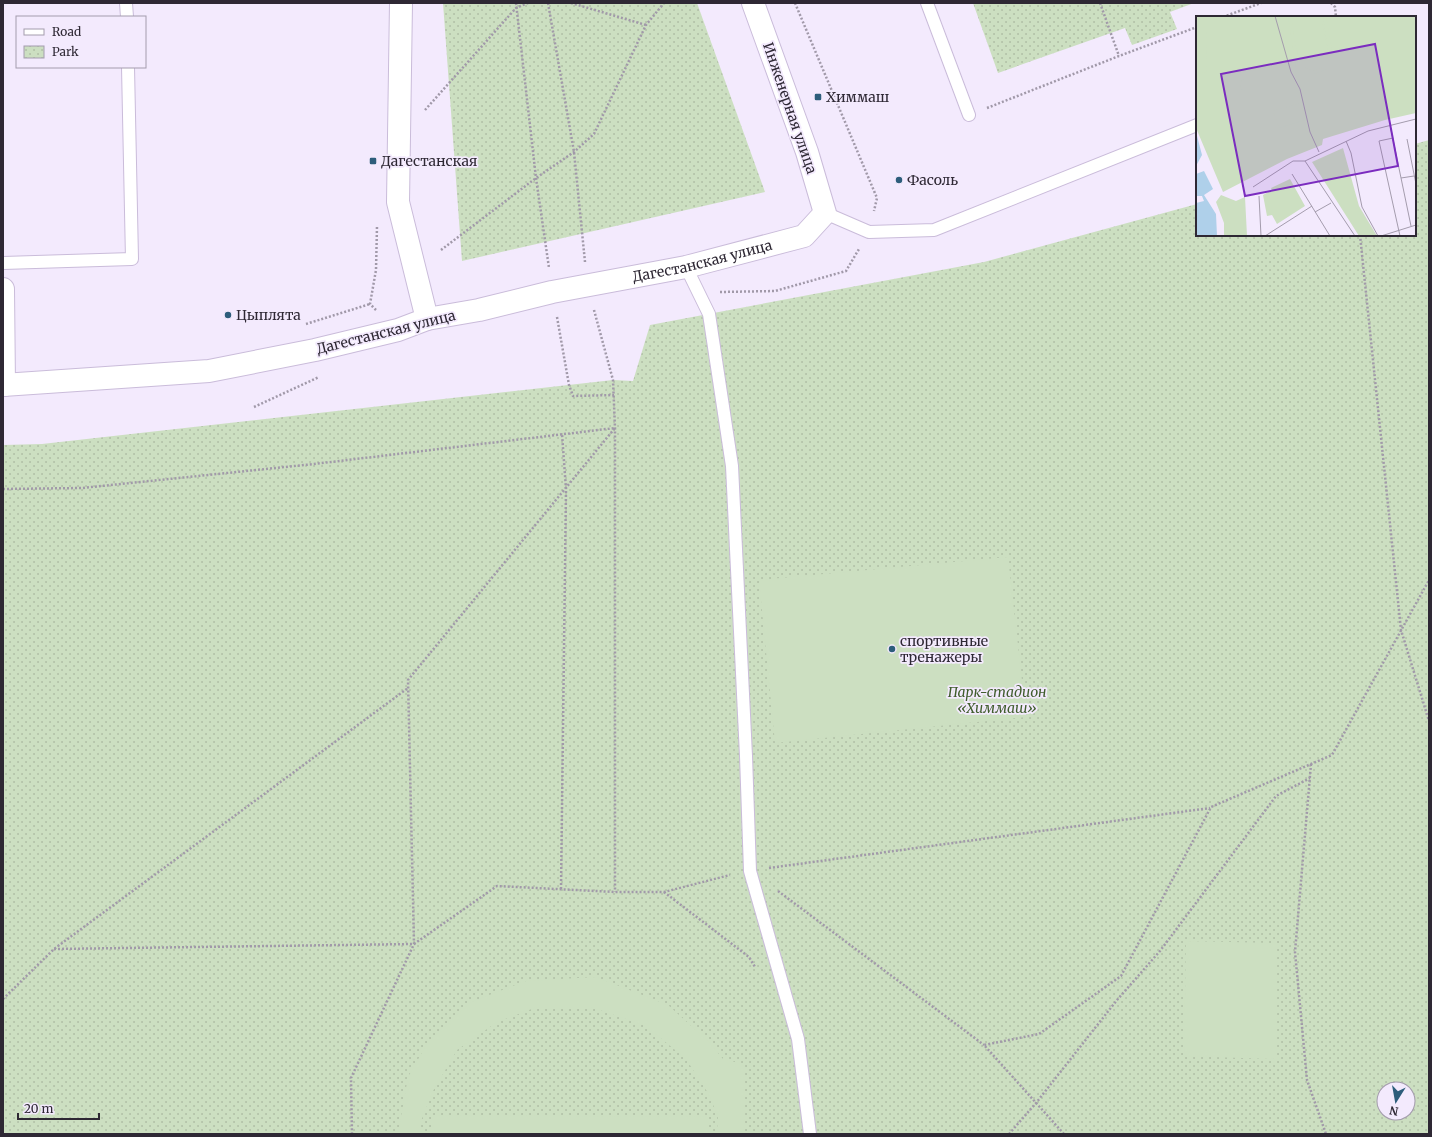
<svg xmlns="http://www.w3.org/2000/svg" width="1432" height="1137" font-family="Merriweather,serif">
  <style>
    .park { fill: url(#park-dots); fill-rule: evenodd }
    .pitch { fill: #ccdfc1 }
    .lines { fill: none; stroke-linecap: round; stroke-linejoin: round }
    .lane-casing { stroke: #cabcda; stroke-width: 14 }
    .street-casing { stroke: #cabcda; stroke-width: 24 }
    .secondary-casing { stroke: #cabcda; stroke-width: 24 }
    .path { stroke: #a199a9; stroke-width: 2.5; stroke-dasharray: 2 2; stroke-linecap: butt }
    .lane { stroke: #fff; stroke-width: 12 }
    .street { stroke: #fff; stroke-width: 22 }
    .secondary { stroke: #fff; stroke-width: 22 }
    .poi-dot { fill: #2d5d7b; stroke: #f3eafd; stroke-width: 1.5 }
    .labels { text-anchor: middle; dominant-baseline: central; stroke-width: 3.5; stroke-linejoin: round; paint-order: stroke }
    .poi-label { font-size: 14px; fill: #2e2834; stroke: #f3eafd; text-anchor: start }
    .street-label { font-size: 14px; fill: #2e2834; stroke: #f3eafd }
    .park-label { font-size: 14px; font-style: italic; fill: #405d2d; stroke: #f3eafd }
    .inset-road { fill: none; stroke: #a49cad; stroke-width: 1 }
    .view { fill: #7b2cbf; fill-opacity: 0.15; stroke: #7b2cbf; stroke-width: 2 }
    .inset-edge { fill: none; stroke: #2e2834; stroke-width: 2 }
  </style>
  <defs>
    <pattern id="park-dots" width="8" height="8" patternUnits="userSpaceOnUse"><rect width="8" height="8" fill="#ccdfc1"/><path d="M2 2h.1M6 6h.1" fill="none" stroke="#b0bfa6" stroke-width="1.8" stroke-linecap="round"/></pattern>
  </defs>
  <rect width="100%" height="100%" fill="#f3eafd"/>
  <!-- park -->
  <g class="park">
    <polygon points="443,3 697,3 765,192 462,261"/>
    <polygon points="973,3 1194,3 1170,12 1177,29 1132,45 1125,28 998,73"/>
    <path d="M 1429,140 L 1429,1134 L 3,1134 L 3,445 L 42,444 L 613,380 L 633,381 L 650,325 L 984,262 L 1197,204 L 1197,235 L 1415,235 L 1415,144 ZM 1384,1089 L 1408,1089 L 1408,1113 L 1384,1113 Z"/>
  </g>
  <!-- pitch -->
  <g class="pitch">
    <polygon points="1008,557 1026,717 775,743 759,580"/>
    <polygon points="1186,941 1275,943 1275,1059 1184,1056"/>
    <polygon points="596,977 668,1005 709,1042 723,1059 743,1064 743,1134 717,1134 718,1116 708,1093 686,1059 646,1026 591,1007 537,1007 497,1022 457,1050 433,1091 419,1126 419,1134 398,1134 408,1077 428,1042 471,1002 526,981"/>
    <polygon points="433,1115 707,1117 707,1134 433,1134"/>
  </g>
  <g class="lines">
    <defs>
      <g id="lane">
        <polyline points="126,3 127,17"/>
        <polyline points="927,3 969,115"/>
        <polyline points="825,213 869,232 934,230 1197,125"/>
        <polyline points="3,263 132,259 128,67"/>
        <polyline points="686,267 709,314 732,466 746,756 750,871 798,1039 810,1134"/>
      </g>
      <g id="street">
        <polyline points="3,289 4,385"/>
        <polyline points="3,385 209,371 315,350 398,330 427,319"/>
      </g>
      <g id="secondary">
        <path id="s1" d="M 401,3 L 398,202 L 427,319 L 479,310 L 552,292 L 686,267 L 804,236 L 825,213 L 807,152 L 753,3"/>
      </g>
    </defs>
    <!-- lane casing -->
    <use href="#lane" class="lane-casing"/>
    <!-- street casing -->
    <use href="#street" class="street-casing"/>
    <!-- secondary casing -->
    <use href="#secondary" class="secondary-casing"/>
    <!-- path -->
    <g class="path">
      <polyline points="516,3 536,178 549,268"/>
      <polyline points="548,3 574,152 585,262"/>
      <polyline points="571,3 646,25"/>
      <polyline points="795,3 877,198 874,211"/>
      <polyline points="1100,3 1119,56"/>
      <polyline points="1331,3 1335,7 1336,17"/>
      <polyline points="1223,17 1261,3"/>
      <polyline points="987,108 1119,56 1197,27"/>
      <polyline points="425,110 516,8 528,3"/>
      <polyline points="1360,235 1401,630 1429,721"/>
      <polyline points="441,250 536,178 574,152 594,134 646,25 664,3"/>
      <polyline points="720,292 775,291 846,271 859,249"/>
      <polyline points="376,310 370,304 376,270 377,226"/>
      <polyline points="594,310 613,380 615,428 615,892"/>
      <polyline points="557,317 569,385 573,396 614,395"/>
      <polyline points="306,324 370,304"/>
      <polyline points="254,407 319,377"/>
      <polyline points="3,489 82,488 314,464 615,428 408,680 414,944 351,1078 352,1134"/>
      <polyline points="1311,764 1295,952 1307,1080 1326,1134"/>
      <polyline points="769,868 1210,808"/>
      <polyline points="561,889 566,489 562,434"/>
      <polyline points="778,891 984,1045"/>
      <polyline points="664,892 749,957 755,967"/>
      <polyline points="54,949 414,944 497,886 615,892 664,892 730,875"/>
      <polyline points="3,999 54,949 408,688"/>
      <polyline points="1009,1134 1036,1103 1117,1000 1160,951 1276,796 1310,778"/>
      <polyline points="1064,1134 984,1045 1039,1034 1121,976 1211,807 1332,755 1429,580"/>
    </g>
    <!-- lane -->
    <use href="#lane" class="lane"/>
    <!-- street -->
    <use href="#street" class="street"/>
    <!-- secondary -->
    <use href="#secondary" class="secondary"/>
  </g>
  <!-- markers -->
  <g class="poi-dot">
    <rect x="814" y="93" width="8" height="8" rx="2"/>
    <rect x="369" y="157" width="8" height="8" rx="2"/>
    <circle cx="899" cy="180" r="4"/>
    <circle cx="228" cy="315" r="4"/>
    <circle cx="892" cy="649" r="4"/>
  </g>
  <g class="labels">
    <!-- poi labels -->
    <g class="poi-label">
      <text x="826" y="97">Химмаш</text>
      <text x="381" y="161">Дагестанская</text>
      <text x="907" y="180">Фасоль</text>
      <text x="236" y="315">Цыплята</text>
      <text x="900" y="641">спортивные<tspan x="900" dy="16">тренажеры</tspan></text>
    </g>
    <!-- street labels -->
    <g class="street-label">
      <text transform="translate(790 108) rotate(71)">Инженерная улица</text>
      <text stroke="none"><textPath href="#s1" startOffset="601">Дагестанская улица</textPath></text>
      <text transform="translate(386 332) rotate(-14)">Дагестанская улица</text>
    </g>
    <!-- park labels -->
    <g class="park-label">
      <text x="997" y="692">Парк-стадион<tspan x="997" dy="16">«Химмаш»</tspan></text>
    </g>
  </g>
  <!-- overview -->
  <g transform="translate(1196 16)">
    <rect width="220" height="220" fill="#f3eafd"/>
    <path d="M 0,0 L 220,0 L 220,97 L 189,104 L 127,123 L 126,129 L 91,143 L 27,176 L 0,112 ZM 147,132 L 163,190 L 181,220 L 163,220 L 116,146 ZM 94,163 L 109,190 L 81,208 L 76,199 L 71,200 L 67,179 L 76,174 L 75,172 ZM 25,179 L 40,185 L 49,181 L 51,220 L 28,220 L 28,207 L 20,186 Z" fill="#ccdfc1"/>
    <path d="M 92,0 L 95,0 L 102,46 L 107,51 L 118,55 L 128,51 L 133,42 L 127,0 L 130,0 L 136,34 L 136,43 L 131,53 L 118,58 L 100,52 ZM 103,0 L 125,0 L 133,40 L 103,45 L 95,1 ZM 0,15 L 11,15 L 10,57 L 0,56 ZM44 69a6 6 0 1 1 12 0a6 6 0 1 1-12 0ZM 104,87 L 109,104 L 83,112 L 77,95 Z" fill="#ccdfc1"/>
    <path d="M 0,116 L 6,139 L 0,150 ZM 8,155 L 17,173 L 8,179 L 20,198 L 21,220 L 0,220 L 0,187 L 8,185 L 6,180 L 0,180 L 0,158 Z" fill="#afd0ea"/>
    <path class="inset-road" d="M 79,0 L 95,56 L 104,73 L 114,116 L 123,136M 194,109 L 215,210M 197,122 L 183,125 L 204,220M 211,123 L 220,168M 150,125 L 155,137 L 166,191 L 182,220M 109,145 L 172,115 L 220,103M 109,145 L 159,220M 96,158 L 134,220M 205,162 L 218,160M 57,171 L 97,145 L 109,145M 63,180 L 65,220M 119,196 L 135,187M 69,220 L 116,190M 185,220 L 220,209"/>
    <path class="view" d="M 179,28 L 202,150 L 49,180 L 25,58 Z"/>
    <rect width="220" height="220" class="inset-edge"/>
  </g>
  <!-- border -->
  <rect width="1432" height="1137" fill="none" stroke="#2e2834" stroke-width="8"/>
  <!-- legend -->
  <rect x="16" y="16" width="130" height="52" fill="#f3eafd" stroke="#a49cad"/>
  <rect x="24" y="29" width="20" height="6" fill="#ffffff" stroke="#a49cad"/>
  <text x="52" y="36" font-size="12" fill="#2e2834">Road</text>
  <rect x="24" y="46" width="20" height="12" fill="url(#park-dots)" stroke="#a49cad"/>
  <text x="52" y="56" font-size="12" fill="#2e2834">Park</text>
  <!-- north arrow -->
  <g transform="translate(1396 1101) rotate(191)"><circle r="19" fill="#f3eafd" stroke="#a49cad"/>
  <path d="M0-3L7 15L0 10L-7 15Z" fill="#2d5d7b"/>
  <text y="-6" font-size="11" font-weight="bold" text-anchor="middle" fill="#2e2834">N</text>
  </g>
  <!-- scale -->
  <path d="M18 1113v6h81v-6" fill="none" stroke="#2e2834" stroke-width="2"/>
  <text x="24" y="1113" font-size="12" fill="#2e2834" stroke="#f3eafd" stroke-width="3" paint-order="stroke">20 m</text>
</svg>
